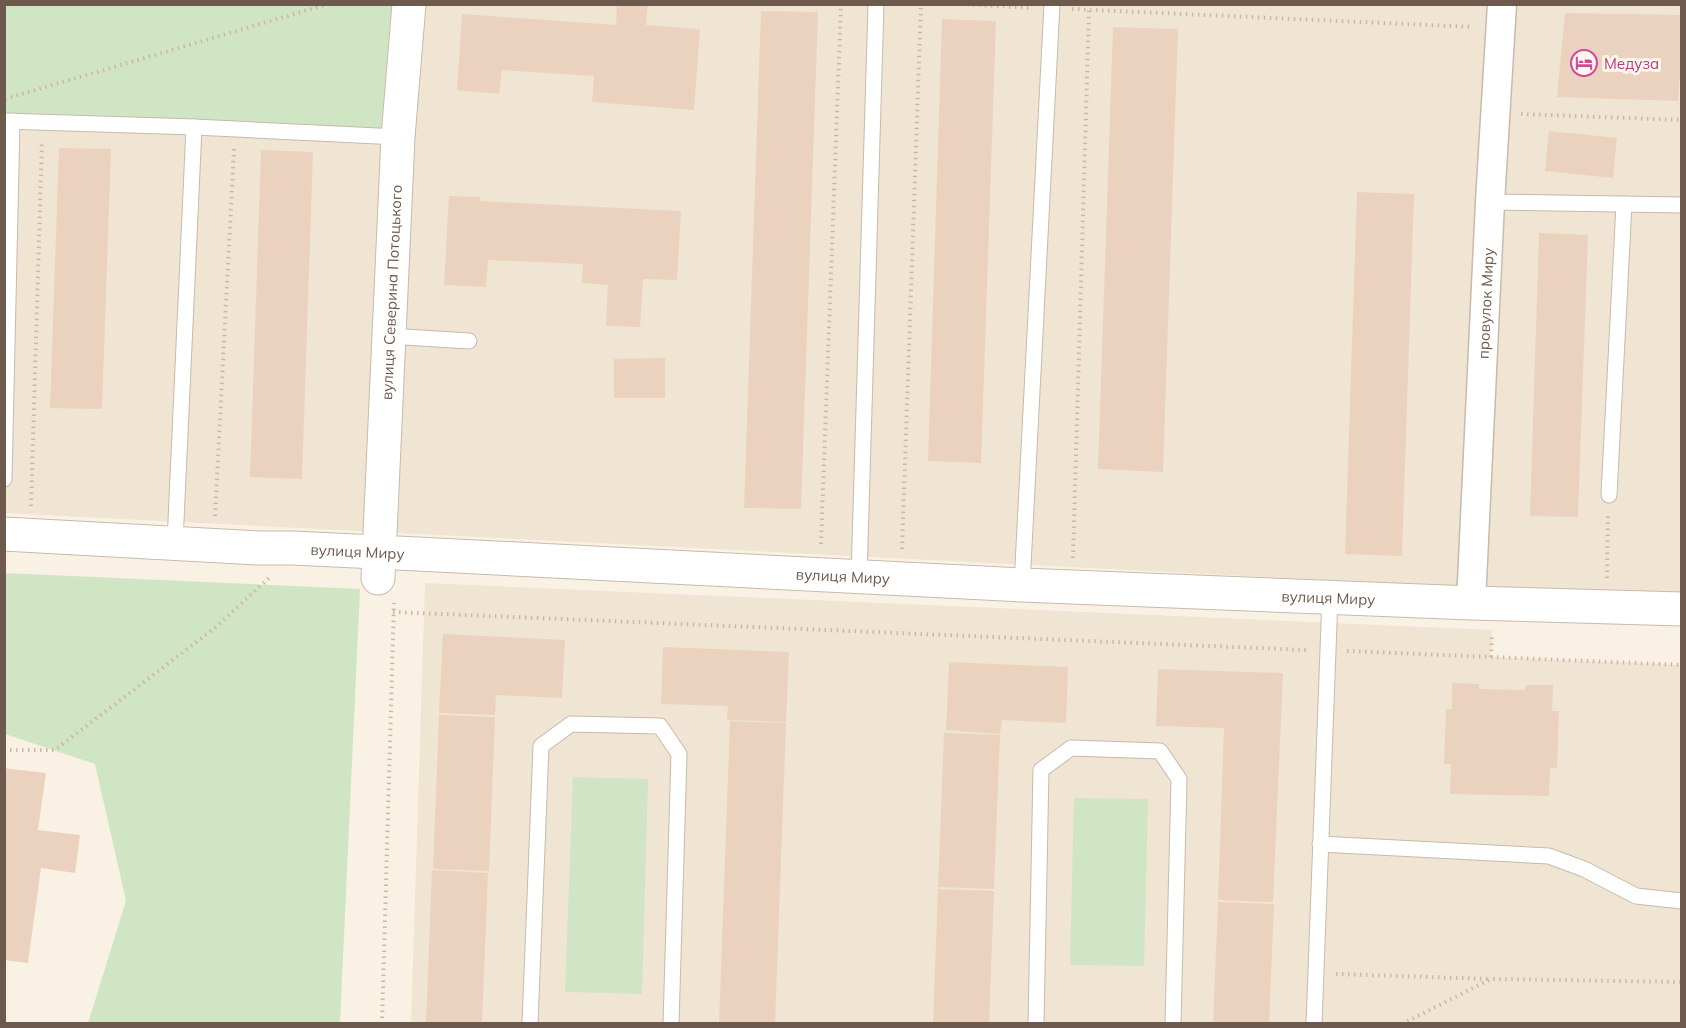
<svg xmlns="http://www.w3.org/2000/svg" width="1686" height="1028" font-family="Mulish,sans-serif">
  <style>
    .residential { fill: #f0e4d3 }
    .green { fill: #d0e5c4 }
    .building { fill: #ebd2bf }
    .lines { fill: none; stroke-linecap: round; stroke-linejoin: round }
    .service-casing { stroke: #c8baac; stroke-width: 17 }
    .minor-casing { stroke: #c8baac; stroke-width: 31 }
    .tertiary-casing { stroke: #c8baac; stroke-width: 35 }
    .path { stroke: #d0b6a2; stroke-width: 4; stroke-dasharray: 1.5 4.5; stroke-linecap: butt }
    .service { stroke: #fff; stroke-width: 15 }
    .minor { stroke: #fff; stroke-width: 28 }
    .tertiary { stroke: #fff; stroke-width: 33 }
    .labels { text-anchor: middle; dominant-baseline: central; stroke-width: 6; stroke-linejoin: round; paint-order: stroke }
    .hotel-label { font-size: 15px; fill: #b23c85; stroke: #fdf6e9; text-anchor: start }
    .street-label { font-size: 15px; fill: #6e5a4d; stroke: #fdf6e9 }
  </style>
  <rect width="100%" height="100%" fill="#f9f2e4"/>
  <!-- residential -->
  <g class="residential">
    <polygon points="4,5 1681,5 1681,598 5,513"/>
    <polygon points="425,583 1492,630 1491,657 1681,665 1681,1023 411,1024"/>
  </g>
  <!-- green -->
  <g class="green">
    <polygon points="5,5 393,5 380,136 13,123 5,479"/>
    <polygon points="5,573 360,589 340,1023 88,1023 126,901 95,764 5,734"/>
    <polygon points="573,777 648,779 642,994 565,992"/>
    <polygon points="1074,798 1148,799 1144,966 1070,965"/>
  </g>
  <!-- building -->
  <g class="building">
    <polygon points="617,4 648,4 646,25 700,29 694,110 592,102 594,76 502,70 499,94 457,90 462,14 616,25"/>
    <polygon points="761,11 818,12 801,509 744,508"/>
    <polygon points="1565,13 1682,15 1682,47 1678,101 1557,97"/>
    <polygon points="942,19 996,21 981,463 928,461"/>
    <polygon points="1113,27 1178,29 1163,472 1098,469"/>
    <polygon points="1549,131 1617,138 1613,178 1545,171"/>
    <polygon points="59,148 111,149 102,409 50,408"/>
    <polygon points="261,150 313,152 302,479 250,477"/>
    <polygon points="1357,192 1414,194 1402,556 1345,554"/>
    <polygon points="449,196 480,197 480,201 681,211 677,280 643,279 640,327 606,326 608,285 582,283 583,264 488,260 486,287 444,285"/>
    <polygon points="1539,233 1588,235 1578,517 1530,516"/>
    <polygon points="665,358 665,398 614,398 614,359"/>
    <polygon points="443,634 565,640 562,698 496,695 495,715 439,713"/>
    <polygon points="663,647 789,652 786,722 727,720 728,706 661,704"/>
    <polygon points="949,662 1068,667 1066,723 1002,720 1000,734 946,730"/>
    <polygon points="1158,669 1283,673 1273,902 1218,900 1224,728 1156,726"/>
    <polygon points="1452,683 1479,684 1479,689 1525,690 1526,685 1553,685 1552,711 1559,711 1557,768 1550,768 1549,796 1450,794 1451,764 1444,764 1446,709 1452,709"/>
    <polygon points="439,715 495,717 489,871 433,869"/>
    <polygon points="730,721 786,723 775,1024 719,1024"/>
    <polygon points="944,733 1000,735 994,889 938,887"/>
    <polygon points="4,768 46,773 38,830 80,835 75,873 41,868 28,963 4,960"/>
    <polygon points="432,870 488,873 482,1024 426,1024"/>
    <polygon points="938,889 994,891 989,1024 933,1024"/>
    <polygon points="1218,902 1274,904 1269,1024 1213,1024"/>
  </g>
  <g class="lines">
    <defs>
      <g id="service">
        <polyline points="4,121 194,127 398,137"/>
        <polyline points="1490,202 1682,205"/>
        <polyline points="389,336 469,341"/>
        <polyline points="4,479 12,121"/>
        <polyline points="1609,495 1624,204"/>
        <polyline points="175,543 194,127"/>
        <polyline points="859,577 876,4"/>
        <polyline points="1022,585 1052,4"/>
        <polyline points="1320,844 1549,856 1584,869 1636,896 1682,901"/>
        <polyline points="530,1024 541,746 571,724 660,726 679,754 671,1024"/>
        <polyline points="1036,1024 1041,770 1071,748 1160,751 1179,779 1173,1024"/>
        <polyline points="1314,1024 1330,597"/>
      </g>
      <g id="minor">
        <path id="s1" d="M 1471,603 L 1490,202 L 1502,4"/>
      </g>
      <g id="tertiary">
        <path id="s2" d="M 4,534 L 258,548 L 292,548 L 418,554 L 1022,585 L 1471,603 L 1682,609"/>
        <path id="s3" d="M 378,578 L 398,137 L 409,4"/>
      </g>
    </defs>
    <!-- service casing -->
    <use href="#service" class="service-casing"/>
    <!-- minor casing -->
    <use href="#minor" class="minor-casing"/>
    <!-- tertiary casing -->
    <use href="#tertiary" class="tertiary-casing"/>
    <!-- path -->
    <g class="path">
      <polyline points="961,4 1032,8"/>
      <polyline points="1072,9 1473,27"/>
      <polyline points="5,99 328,4"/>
      <polyline points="1521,114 1682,120"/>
      <polyline points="31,506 42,142"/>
      <polyline points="215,516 234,149"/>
      <polyline points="821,544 841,4"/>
      <polyline points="902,549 921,4"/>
      <polyline points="1073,558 1089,10"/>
      <polyline points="1607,578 1608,514"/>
      <polyline points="393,612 1307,650"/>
      <polyline points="1347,651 1682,665"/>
      <polyline points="1491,657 1492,634"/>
      <polyline points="4,750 55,750 216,627 270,577"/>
      <polyline points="1336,974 1490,979"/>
      <polyline points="382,1024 394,603"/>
      <polyline points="1402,1024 1491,979 1682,982"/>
    </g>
    <!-- service -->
    <use href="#service" class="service"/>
    <!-- minor -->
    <use href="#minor" class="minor"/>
    <!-- tertiary -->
    <use href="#tertiary" class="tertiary"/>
  </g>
  <!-- icons -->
  <defs>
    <symbol id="hotel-ring" viewBox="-11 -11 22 22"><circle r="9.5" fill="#fdf6e9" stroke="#d1479c" stroke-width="1.5"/><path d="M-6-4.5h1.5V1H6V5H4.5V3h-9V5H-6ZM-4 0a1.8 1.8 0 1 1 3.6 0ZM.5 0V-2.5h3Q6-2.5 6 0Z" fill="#d1479c"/></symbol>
  </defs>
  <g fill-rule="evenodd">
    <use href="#hotel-ring" x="1569" y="48" width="30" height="30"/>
  </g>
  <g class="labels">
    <!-- hotel labels -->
    <g class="hotel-label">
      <text x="1604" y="63">Медуза</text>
    </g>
    <!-- street labels -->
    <g class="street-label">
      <text stroke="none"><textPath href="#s3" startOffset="286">вулиця Северина Потоцького</textPath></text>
      <text stroke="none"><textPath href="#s1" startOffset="300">провулок Миру</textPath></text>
      <text stroke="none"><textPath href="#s2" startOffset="354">вулиця Миру</textPath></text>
      <text stroke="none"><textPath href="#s2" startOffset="840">вулиця Миру</textPath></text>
      <text stroke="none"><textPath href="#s2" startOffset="1326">вулиця Миру</textPath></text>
    </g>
  </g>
  <!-- border -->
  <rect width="1686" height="1028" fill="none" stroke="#6e5a4d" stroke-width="12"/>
</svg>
